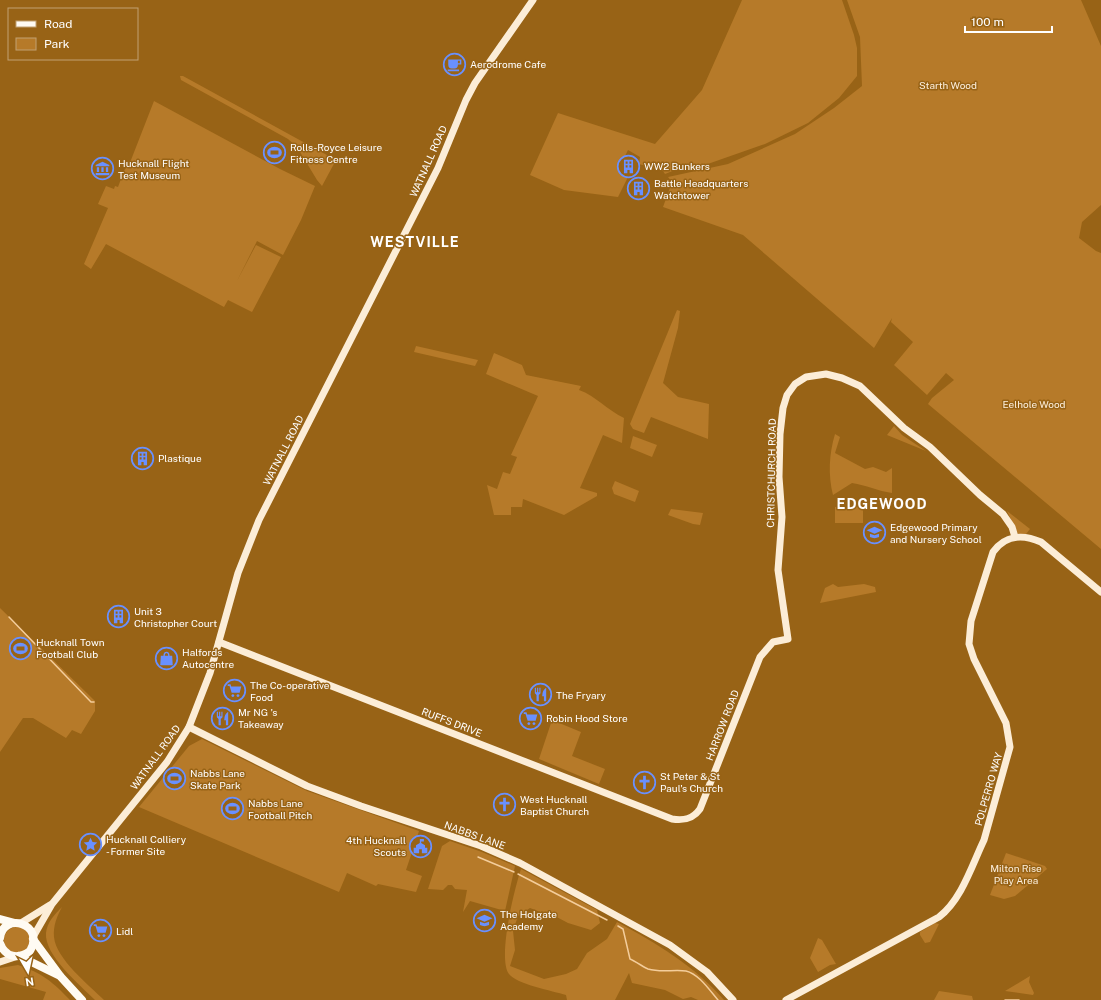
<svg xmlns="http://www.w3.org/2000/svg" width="1101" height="1000" font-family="'Public Sans',sans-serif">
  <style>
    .green { fill: #b67a29 }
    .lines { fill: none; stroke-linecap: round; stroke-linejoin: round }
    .stream { stroke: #f4cd9b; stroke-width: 1.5 }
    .secondary { stroke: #fcedd7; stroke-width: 7 }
    .primary { stroke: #fffbf3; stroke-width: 8 }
    .labels { text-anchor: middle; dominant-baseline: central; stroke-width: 3; stroke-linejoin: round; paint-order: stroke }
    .poi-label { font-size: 10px; fill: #fff; stroke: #986316; text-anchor: start }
    .park-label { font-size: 10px; fill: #fdf0de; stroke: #986316 }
    .street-label { font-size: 10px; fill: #fff; stroke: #986316 }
    .district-label { font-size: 14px; font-weight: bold; letter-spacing: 1px; fill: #fff; stroke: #986316 }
  </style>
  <rect width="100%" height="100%" fill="#986316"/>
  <!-- green -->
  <g class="green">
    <polygon points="742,0 842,0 854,35 857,48 857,76 839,98 808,123 765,144 702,166 675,170 665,174 663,171 639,164 640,157 628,150 620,166 630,173 618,197 564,190 530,175 558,113 655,144 702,90"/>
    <polygon points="847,0 1081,0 1101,46 1101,205 1082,222 1079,238 1096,251 1101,253 1101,549 928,404 932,398 954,380 946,373 927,395 894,365 913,342 891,322 892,318 874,348 743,235 663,207 672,182 668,177 728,164 795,134 834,108 862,86 860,37"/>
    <polygon points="180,76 183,76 336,160 322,186 317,180 297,147 288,139 181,80"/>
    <polygon points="154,101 280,169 315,186 301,220 283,255 257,241 237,281 256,245 281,257 252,312 228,300 224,307 106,244 91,269 84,264 108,208 98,204 106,186 114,189 115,186 118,187 121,179 120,177 131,160"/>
    <polygon points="677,310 680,311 678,328 663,383 678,397 709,404 708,439 651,417 644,433 633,429 630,424"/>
    <polygon points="416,346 478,360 475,366 414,352"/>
    <path d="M 494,353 L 522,365 L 526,375 L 581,386 L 579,390 C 596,396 607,410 624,418 L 622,443 L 603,435 L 580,488 L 597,493 L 597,496 L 564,515 L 523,499 L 522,507 L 511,507 L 511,515 L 494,515 L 487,485 L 497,489 L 503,472 L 510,474 L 517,457 L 511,455 L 538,396 L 486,374 Z"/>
    <polygon points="894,426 902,435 926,451 887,435"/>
    <path d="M 835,434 L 840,437 L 835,453 L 865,469 L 873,467 L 886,472 L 892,468 L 892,493 C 878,491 866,485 852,483 L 833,495 C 828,475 829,454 835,434 Z"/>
    <polygon points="633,436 657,445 652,457 630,448"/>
    <polygon points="615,481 639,491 635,502 614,494 612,488"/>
    <rect x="835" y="507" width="28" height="16"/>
    <polygon points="671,509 703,513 700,525 693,524 668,515"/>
    <polygon points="1007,511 1030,529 1026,534 1018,534"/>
    <polygon points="833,584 838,587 864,584 875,587 876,592 820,603 825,588"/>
    <polygon points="0,608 95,701 95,711 81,734 72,730 66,738 33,718 23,718 0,752"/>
    <polygon points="552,720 581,732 572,756 605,769 599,784 539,759"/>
    <polygon points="202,739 307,791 419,831 406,870 422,876 416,892 378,884 376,886 347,873 339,892 139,807 189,746"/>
    <polygon points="450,841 482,852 515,866 505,911 470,901 463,912 467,890 455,889 452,885 448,885 443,890 428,889 442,846"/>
    <polygon points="1006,853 1045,866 1047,869 1015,896 1004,899 990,895"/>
    <path d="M 521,869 L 597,910 L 600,923 L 591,930 L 568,923 L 551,914 L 548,915 L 530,908 L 518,916 L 513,931 L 515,950 L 510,966 L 544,979 L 566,974 L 577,969 L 587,953 L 607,939 L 617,922 C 656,943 695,966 724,1000 L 698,1000 L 691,997 L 683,999 L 665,990 L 632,983 L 629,973 L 615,1000 L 567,1000 L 566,995 C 553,991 516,984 509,974 C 497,958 515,887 521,869 Z"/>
    <path d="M 62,907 C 57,916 53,926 54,937 C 56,959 89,985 104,1000 L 95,1000 C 80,985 44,955 46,933 C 47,922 55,914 62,907 Z"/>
    <polygon points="935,923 939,924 930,942 925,943 920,935 920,932"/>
    <circle cx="17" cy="940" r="13"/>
    <polygon points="818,938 822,940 836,964 830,965 818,972 810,958"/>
    <path d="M 18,965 C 42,973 53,982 70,1000 L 43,1000 L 46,992 L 0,979 L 0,968 Z"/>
    <polygon points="1030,976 1029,982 1034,993 1033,995 1005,991"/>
    <polygon points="939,991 972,996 973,1000 934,1000"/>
  </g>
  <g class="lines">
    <!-- stream -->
    <g class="stream">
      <polyline points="9,617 91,702 94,702"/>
      <polyline points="478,857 514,872"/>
      <polyline points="518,874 607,920"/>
      <path d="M 618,926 L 623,929 L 630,959 C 635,961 645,968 648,969 C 662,973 674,969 686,971 C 699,974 710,991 718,1000"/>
      <polyline points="1005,1000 1019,1000"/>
    </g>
    <!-- secondary -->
    <g class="secondary">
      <path d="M 219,642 L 672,819 C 684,821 693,819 700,809 L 760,657 L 773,642 L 788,639 L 778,570 L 782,517 L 779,477 L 780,434 L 783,408 L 787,395 L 795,384 L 806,377 L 826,374 L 842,378 L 860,386 L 904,428 L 930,447 L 980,495 L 1003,514 L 1012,527 L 1015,537"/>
      <polyline points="189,727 307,786 361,806 481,846 520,863 670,945 707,972 733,1000"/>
      <polyline points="21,923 50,905"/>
      <polyline points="33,937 52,904 167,762 189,727 210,673 238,573 259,520 438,168 466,100 475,83 533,0"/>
      <polyline points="0,962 15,957"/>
      <path d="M 786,1000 L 939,917 C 962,899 972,865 984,840 L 1010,747 L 1006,723 L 974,659 L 969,644 L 971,621 L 993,552 C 1005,535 1023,534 1041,542 L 1101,592"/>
    </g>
    <!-- primary -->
    <g class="primary">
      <polyline points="0,919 15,923"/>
      <path d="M 0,938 C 3,911 46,924 30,951 C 18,960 5,957 0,943"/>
      <polyline points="33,939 61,977 82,1000"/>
      <polyline points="19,956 60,976"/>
    </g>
  </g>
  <!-- icons -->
  <defs>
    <symbol id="cafe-ring" viewBox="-11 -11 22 22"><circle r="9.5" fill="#986316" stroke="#6990ff" stroke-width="1.5"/><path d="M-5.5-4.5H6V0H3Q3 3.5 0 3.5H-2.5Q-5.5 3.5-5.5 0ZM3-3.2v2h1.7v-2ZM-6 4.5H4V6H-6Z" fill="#6990ff"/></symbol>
    <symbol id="stadium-ring" viewBox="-11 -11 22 22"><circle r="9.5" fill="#986316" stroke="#6990ff" stroke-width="1.5"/><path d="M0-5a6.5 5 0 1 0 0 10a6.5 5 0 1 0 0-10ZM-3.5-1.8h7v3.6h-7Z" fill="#6990ff"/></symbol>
    <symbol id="building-ring" viewBox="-11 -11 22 22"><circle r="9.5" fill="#986316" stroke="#6990ff" stroke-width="1.5"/><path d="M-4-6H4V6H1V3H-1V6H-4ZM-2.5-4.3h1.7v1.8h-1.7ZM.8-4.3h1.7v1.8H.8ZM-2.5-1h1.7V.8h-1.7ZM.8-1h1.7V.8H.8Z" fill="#6990ff"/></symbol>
    <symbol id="museum-ring" viewBox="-11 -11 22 22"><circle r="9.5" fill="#986316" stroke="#6990ff" stroke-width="1.5"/><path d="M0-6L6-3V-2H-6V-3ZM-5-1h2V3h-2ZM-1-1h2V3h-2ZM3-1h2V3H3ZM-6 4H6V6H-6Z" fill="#6990ff"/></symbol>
    <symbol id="school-ring" viewBox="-11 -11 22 22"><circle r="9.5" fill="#986316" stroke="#6990ff" stroke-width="1.5"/><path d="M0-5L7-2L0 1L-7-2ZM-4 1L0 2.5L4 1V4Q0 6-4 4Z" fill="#6990ff"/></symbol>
    <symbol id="shop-ring" viewBox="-11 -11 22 22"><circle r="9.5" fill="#986316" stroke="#6990ff" stroke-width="1.5"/><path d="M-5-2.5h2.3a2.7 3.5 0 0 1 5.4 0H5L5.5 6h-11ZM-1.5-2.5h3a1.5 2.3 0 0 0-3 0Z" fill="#6990ff"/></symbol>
    <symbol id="supermarket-ring" viewBox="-11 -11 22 22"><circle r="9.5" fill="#986316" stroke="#6990ff" stroke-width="1.5"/><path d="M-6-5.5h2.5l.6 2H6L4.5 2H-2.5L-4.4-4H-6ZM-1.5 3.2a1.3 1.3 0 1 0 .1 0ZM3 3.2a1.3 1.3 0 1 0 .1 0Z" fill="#6990ff"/></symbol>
    <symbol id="restaurant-ring" viewBox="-11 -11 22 22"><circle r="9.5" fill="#986316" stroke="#6990ff" stroke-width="1.5"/><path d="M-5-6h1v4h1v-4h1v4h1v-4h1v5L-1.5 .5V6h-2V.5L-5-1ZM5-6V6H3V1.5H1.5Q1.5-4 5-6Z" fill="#6990ff"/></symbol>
    <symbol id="church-ring" viewBox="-11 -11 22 22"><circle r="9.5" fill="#986316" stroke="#6990ff" stroke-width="1.5"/><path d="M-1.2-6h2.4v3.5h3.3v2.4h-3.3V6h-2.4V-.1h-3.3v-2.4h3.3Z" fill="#6990ff"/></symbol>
    <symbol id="sight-ring" viewBox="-11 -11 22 22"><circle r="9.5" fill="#986316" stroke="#6990ff" stroke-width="1.5"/><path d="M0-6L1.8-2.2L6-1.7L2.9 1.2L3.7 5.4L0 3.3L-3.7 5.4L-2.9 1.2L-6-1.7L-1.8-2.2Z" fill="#6990ff"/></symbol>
    <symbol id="civic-ring" viewBox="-11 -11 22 22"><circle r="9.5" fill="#986316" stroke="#6990ff" stroke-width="1.5"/><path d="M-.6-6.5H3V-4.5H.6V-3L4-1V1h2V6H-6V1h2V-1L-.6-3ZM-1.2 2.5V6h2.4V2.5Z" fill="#6990ff"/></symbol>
  </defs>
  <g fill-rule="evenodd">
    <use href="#cafe-ring" x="442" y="52" width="25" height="25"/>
    <use href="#stadium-ring" x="262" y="140" width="25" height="25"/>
    <use href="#building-ring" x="616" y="154" width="25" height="25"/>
    <use href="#museum-ring" x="90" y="156" width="25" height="25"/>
    <use href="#building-ring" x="626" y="176" width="25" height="25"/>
    <use href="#building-ring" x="130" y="446" width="25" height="25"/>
    <use href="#school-ring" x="862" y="520" width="25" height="25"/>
    <use href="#building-ring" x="106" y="604" width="25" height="25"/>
    <use href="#stadium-ring" x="8" y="636" width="25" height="25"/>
    <use href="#shop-ring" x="154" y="646" width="25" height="25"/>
    <use href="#supermarket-ring" x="222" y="678" width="25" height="25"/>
    <use href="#restaurant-ring" x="528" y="682" width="25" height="25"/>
    <use href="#restaurant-ring" x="210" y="706" width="25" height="25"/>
    <use href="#supermarket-ring" x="518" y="706" width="25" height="25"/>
    <use href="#stadium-ring" x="162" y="766" width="25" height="25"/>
    <use href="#church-ring" x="632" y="770" width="25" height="25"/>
    <use href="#church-ring" x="492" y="792" width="25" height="25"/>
    <use href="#stadium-ring" x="220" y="796" width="25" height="25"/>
    <use href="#sight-ring" x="78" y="832" width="25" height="25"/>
    <use href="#civic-ring" x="408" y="834" width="25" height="25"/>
    <use href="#school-ring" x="472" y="908" width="25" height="25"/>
    <use href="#supermarket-ring" x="88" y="918" width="25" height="25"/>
  </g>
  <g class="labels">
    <!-- poi labels -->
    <g class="poi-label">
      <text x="470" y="64">Aerodrome Cafe</text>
      <text x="290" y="147">Rolls-Royce Leisure<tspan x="290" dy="12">Fitness Centre</tspan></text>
      <text x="118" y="163">Hucknall Flight<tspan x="118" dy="12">Test Museum</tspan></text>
      <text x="644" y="166">WW2 Bunkers</text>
      <text x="654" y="183">Battle Headquarters<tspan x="654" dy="12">Watchtower</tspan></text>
      <text x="158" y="458">Plastique</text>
      <text x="890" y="527">Edgewood Primary<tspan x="890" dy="12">and Nursery School</tspan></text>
      <text x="134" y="611">Unit 3<tspan x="134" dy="12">Christopher Court</tspan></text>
      <text x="36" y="642">Hucknall Town<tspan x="36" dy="12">Football Club</tspan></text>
      <text x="182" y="652">Halfords<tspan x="182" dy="12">Autocentre</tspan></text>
      <text x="250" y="685">The Co-operative<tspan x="250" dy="12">Food</tspan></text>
      <text x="556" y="695">The Fryary</text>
      <text x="238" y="712">Mr NG 's<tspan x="238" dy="12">Takeaway</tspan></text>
      <text x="546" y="718">Robin Hood Store</text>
      <text x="190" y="773">Nabbs Lane<tspan x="190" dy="12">Skate Park</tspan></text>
      <text x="660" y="776">St Peter &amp; St<tspan x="660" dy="12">Paul's Church</tspan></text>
      <text x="520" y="799">West Hucknall<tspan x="520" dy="12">Baptist Church</tspan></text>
      <text x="248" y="803">Nabbs Lane<tspan x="248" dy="12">Football Pitch</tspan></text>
      <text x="106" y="839">Hucknall Colliery<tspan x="106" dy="12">- Former Site</tspan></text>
      <text x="406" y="840" text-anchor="end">4th Hucknall<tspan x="406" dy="12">Scouts</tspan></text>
      <text x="500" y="914">The Holgate<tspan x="500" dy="12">Academy</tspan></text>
      <text x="116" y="931">Lidl</text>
    </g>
    <!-- park labels -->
    <g class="park-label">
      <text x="948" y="85">Starth Wood</text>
      <text x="1034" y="404">Eelhole Wood</text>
      <text x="1016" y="868">Milton Rise<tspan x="1016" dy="12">Play Area</tspan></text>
    </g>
    <!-- street labels -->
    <g class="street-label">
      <text transform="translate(428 161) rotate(-66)">WATNALL ROAD</text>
      <text transform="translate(283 450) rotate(-63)">WATNALL ROAD</text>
      <text transform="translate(771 473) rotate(-89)">CHRISTCHURCH ROAD</text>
      <text transform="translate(452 722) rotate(21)">RUFFS DRIVE</text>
      <text transform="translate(722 725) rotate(-69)">HARROW ROAD</text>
      <text transform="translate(155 757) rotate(-54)">WATNALL ROAD</text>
      <text transform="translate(988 789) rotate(-74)">POLPERRO WAY</text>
      <text transform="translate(475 835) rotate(20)">NABBS LANE</text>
    </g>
    <!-- district labels -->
    <g class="district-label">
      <text x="415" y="242">WESTVILLE</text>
      <text x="882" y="504">EDGEWOOD</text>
    </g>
  </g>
  <!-- legend -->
  <rect x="8" y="8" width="130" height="52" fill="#986316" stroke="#c1a173"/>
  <rect x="16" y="21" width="20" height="6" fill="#fffbf3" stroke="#c1a173"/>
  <text x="44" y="28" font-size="12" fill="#ffffff">Road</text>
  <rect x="16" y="38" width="20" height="12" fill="#b67a29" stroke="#c1a173"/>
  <text x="44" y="48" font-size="12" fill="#ffffff">Park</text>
  <!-- north arrow -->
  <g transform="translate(28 972) rotate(171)" stroke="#986316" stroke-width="3" paint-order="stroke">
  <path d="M0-3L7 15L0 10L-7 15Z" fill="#ffffff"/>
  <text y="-6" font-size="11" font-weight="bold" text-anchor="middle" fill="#ffffff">N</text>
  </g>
  <!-- scale -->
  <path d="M965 26v6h87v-6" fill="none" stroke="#ffffff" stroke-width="2"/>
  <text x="971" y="26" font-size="12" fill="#ffffff" stroke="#986316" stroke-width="3" paint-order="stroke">100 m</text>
</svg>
